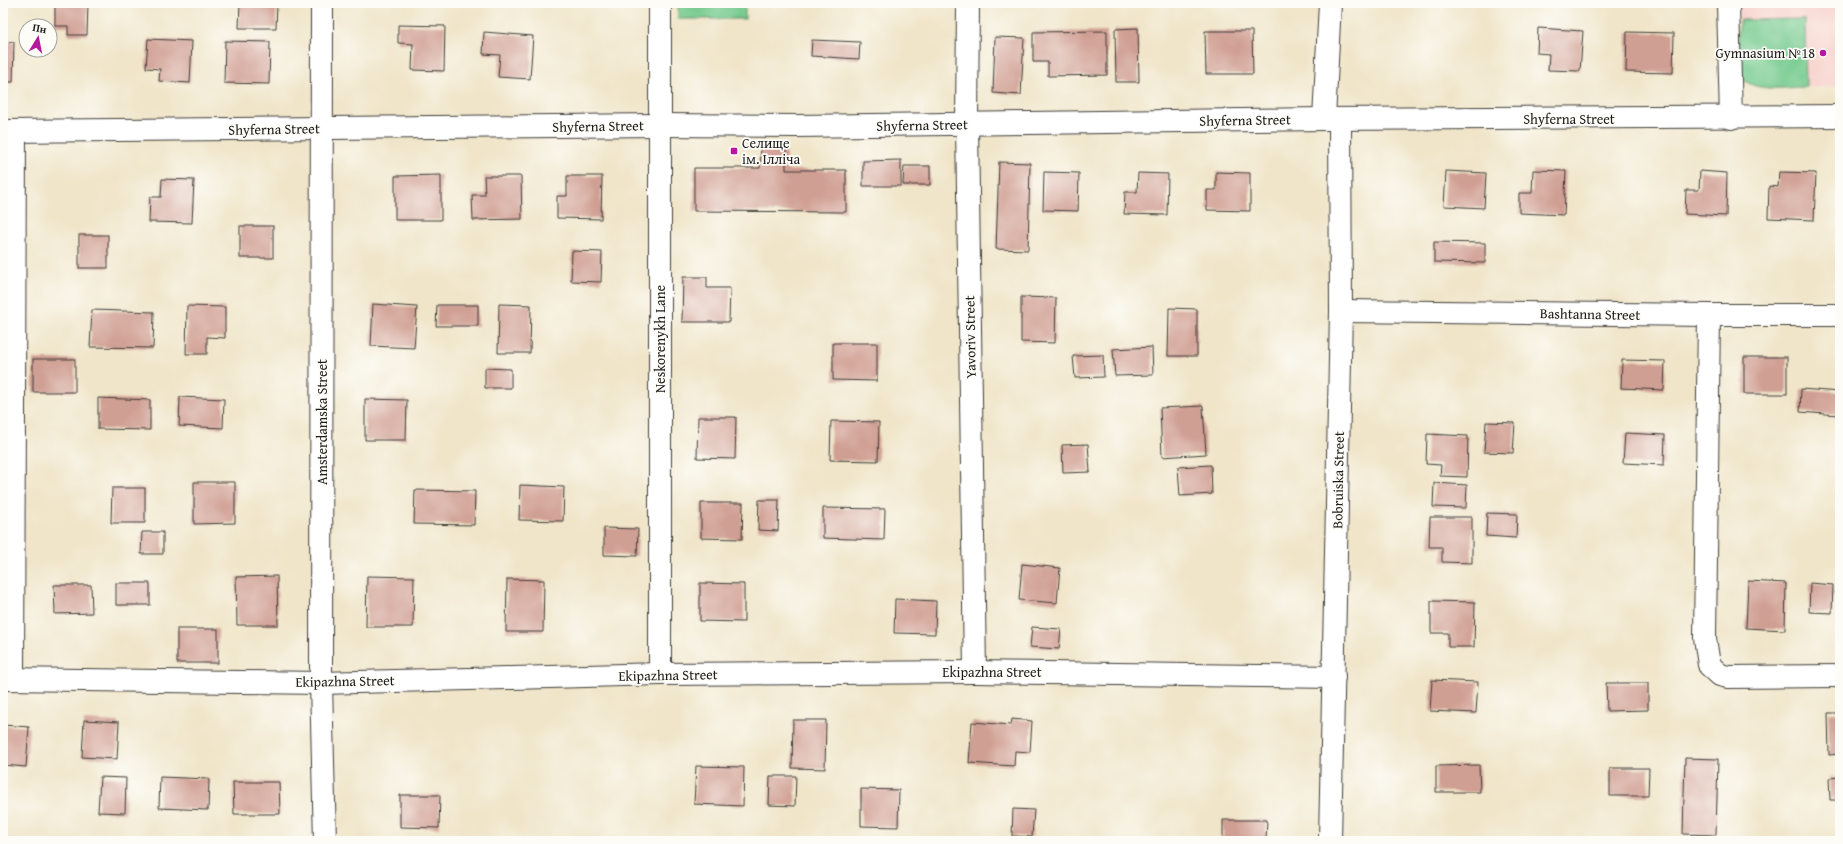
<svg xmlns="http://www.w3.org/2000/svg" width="1843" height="844" font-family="'Gentium Book Plus',serif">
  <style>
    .built { fill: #f7d0ca }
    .green { fill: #75ca8e; stroke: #487355 }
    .building { fill: #d09f93 }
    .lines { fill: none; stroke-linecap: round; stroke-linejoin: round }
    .minor-casing { stroke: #3c3a36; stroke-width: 24 }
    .minor { stroke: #fff; stroke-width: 22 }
    .poi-dot { fill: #b5179e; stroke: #fdfcf7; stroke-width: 1.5 }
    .labels { text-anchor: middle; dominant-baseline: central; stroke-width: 3.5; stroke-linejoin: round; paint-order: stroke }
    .poi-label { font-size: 14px; fill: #1c1c1c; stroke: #fdfcf7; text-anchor: end }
    .street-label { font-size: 14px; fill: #1c1c1c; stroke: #fdfcf7 }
  </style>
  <rect width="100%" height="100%" fill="#fdfcf7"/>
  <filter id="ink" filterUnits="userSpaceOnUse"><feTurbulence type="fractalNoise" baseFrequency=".025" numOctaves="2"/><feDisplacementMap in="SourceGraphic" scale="8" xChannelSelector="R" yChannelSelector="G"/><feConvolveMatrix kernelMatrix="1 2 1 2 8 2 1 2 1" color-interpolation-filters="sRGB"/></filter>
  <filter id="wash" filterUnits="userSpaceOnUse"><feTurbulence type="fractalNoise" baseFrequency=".012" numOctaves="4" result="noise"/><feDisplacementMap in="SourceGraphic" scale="16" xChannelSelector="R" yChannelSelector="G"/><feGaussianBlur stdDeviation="0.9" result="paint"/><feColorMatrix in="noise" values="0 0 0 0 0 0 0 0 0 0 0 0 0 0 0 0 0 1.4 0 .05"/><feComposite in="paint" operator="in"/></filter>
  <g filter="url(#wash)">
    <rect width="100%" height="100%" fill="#f0e5c9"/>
    <!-- built -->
    <polygon class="built" points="1738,3 1840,3 1840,87 1806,87 1805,20 1739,20"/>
    <!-- green -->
    <g class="green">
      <rect x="678" y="3" width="67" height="16"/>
      <path d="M 1805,19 L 1806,87 C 1787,87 1743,95 1739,70 C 1736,55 1739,35 1739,20 Z"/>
    </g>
    <g id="blocks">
      <!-- building -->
      <g class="building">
        <polygon points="55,3 88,3 87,35 68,35 68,26 55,26"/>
        <polygon points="240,3 277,3 276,28 239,28"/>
        <polygon points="398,25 445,26 444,71 412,70 413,44 398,43"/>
        <polygon points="1138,28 1139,82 1116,82 1115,29"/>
        <polygon points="1538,28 1583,31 1580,71 1548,70 1549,54 1537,53"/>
        <polygon points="1107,31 1107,75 1048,76 1048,62 1033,62 1033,32"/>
        <polygon points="1205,31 1252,31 1253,74 1206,74"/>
        <polygon points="484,32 533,36 530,79 498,77 500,55 483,54"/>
        <polygon points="1627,32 1674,33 1673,73 1626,72"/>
        <polygon points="995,37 1024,38 1021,95 993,93"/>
        <polygon points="148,39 192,41 190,83 159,81 160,69 146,68"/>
        <polygon points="812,40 860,42 859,59 811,56"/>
        <polygon points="3,41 14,42 13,82 3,82"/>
        <polygon points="225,41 270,42 269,84 224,83"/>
        <polygon points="761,147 786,147 786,170 846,170 846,212 694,211 694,168 760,168"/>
        <polygon points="901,160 901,186 863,186 863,161"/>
        <polygon points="999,162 1030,163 1028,250 996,249"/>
        <polygon points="904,166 930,166 930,185 903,185"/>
        <polygon points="1533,170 1566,171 1564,215 1519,213 1519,193 1532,193"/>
        <polygon points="1446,171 1486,173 1484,208 1444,206"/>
        <polygon points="1700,171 1727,173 1726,216 1685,214 1686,190 1699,190"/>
        <polygon points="1044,172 1079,173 1078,211 1043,210"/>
        <polygon points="1216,172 1250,173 1250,211 1207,210 1207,190 1216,190"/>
        <polygon points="1779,172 1816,173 1814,220 1768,218 1769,186 1778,187"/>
        <polygon points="1138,173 1168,174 1167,215 1124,214 1125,192 1137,192"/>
        <polygon points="441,175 441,220 395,220 395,176"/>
        <polygon points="484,176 521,176 522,219 473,220 472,195 485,195"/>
        <polygon points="567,176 602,176 601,219 557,218 557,196 567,196"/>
        <polygon points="162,179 194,180 192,223 149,222 150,197 161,197"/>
        <rect x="240" y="226" width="33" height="32"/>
        <rect x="79" y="235" width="29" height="33"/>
        <polygon points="1434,242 1485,243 1485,263 1434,262"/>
        <polygon points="572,251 602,252 601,282 571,281"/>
        <polygon points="683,277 707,277 707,288 730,288 729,322 682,322"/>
        <polygon points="1021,297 1056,298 1055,343 1021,342"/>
        <polygon points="373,304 417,307 414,348 371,346"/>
        <polygon points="499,304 531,305 530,353 498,353"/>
        <polygon points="437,305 478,305 478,326 436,326"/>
        <polygon points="187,306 225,307 225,338 207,337 207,354 186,354"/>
        <polygon points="1169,308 1197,309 1197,356 1168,356"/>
        <polygon points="92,310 154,312 153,348 90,347"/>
        <polygon points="833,343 877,343 877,381 833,380"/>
        <polygon points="1152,347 1153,375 1115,376 1113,349"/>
        <polygon points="1103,355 1104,377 1075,378 1073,356"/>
        <rect x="1744" y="357" width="43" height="37"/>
        <rect x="33" y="359" width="42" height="33"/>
        <polygon points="1622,360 1665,361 1664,390 1621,388"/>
        <polygon points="485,368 511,369 511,388 485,388"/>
        <polygon points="1801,389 1840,392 1838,415 1800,412"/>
        <polygon points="180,397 224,399 223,428 179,426"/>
        <polygon points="98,398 150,400 150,430 98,429"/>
        <polygon points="365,399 407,400 406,440 365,440"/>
        <polygon points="1203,406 1206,454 1162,457 1160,408"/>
        <polygon points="698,417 736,417 735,459 697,458"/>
        <polygon points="831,421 879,422 878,461 830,460"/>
        <polygon points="1486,422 1515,423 1513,453 1484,452"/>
        <polygon points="1625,433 1665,435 1664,465 1623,463"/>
        <polygon points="1427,434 1468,436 1467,477 1440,476 1441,465 1426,464"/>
        <polygon points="1088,444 1090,472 1063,473 1062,445"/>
        <polygon points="1211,465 1212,494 1180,496 1178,467"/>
        <polygon points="194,482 235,482 235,523 194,524"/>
        <polygon points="1434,483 1467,485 1466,508 1433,507"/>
        <polygon points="520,485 564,487 563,521 519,520"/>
        <polygon points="112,488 145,488 145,523 111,523"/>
        <polygon points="415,490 475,491 474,525 414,524"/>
        <polygon points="759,500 779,500 778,531 758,530"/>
        <polygon points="701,503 743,503 742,539 701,538"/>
        <polygon points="823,508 885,509 884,540 823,538"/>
        <polygon points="1487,513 1517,514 1516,538 1486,536"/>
        <polygon points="1430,517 1472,517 1472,563 1442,562 1442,547 1429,547"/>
        <polygon points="604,528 638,529 637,556 604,555"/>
        <polygon points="142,532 163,532 163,554 141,554"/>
        <polygon points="1022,564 1060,568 1057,603 1019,600"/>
        <polygon points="277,576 278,625 237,625 236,577"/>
        <polygon points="367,576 414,577 413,627 366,627"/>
        <polygon points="507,579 544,580 543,632 506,632"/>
        <polygon points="1748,581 1786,583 1785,630 1746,628"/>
        <rect x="116" y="583" width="34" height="22"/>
        <polygon points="700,583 744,584 744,622 700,621"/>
        <polygon points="1810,583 1833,585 1832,613 1809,612"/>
        <polygon points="54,585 91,585 92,613 55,614"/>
        <polygon points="895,599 936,601 935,634 894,633"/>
        <polygon points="1431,601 1475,602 1474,647 1448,647 1448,633 1431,633"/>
        <polygon points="1032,627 1061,629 1059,649 1030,647"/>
        <rect x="177" y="629" width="41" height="34"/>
        <polygon points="1432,680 1478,682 1476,713 1430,711"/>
        <polygon points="1606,683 1648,683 1648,710 1607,711"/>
        <polygon points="1828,713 1840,713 1840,754 1829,755"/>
        <polygon points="1012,719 1032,721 1030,752 1015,751 1014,766 969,763 972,722 1011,725"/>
        <polygon points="84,720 119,722 117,759 82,757"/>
        <polygon points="793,720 826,720 825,769 792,768"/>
        <polygon points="3,725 29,727 26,767 3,765"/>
        <polygon points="1685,758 1718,759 1716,835 1683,834"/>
        <polygon points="1479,765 1480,792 1436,792 1436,766"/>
        <polygon points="696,766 744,767 743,806 694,804"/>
        <polygon points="1610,768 1649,768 1648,796 1610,796"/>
        <polygon points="770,776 796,776 795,806 769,805"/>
        <polygon points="100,777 126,778 125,813 98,812"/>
        <polygon points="160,777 209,779 208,810 159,808"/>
        <polygon points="1840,777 1840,800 1830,800 1829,778"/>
        <polygon points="233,782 279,782 280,814 234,814"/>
        <polygon points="861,789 899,790 898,827 861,826"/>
        <polygon points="400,795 440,795 439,828 400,827"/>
        <polygon points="1013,809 1034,810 1032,837 1012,836"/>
        <polygon points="1223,820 1267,820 1266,841 1223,841"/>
      </g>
    </g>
  </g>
  <g filter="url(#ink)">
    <use href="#blocks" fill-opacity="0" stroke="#3c3a36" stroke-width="1"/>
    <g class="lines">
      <defs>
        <g id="minor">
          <polyline points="322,3 321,683 325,841"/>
          <polyline points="660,3 660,674"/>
          <polyline points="968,3 967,124 975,672"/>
          <polyline points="1728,3 1731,118"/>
          <polyline points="1324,119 1330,3"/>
          <polyline points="3,131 660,125 797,126 1324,119 1840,116"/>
          <polyline points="1341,311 1709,315 1840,315"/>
          <polyline points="1709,315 1705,638 1709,665 1720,675 1728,677 1840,676"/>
          <polyline points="3,679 321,683 660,674 975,672 1334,677"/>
          <polyline points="13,679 15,131"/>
          <polyline points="1330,841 1341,311 1340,120"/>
        </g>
      </defs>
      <!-- minor casing -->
      <use href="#minor" class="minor-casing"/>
      <!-- minor -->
      <use href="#minor" class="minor"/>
    </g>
  </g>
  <!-- markers -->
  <g class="poi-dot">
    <circle cx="1823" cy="53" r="4"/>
    <rect x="730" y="147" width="8" height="8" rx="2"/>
  </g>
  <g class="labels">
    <!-- poi labels -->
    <g class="poi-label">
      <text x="1815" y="53">Gymnasium №18</text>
      <text x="742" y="143" text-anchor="start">Селище<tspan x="742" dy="16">ім. Ілліча</tspan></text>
    </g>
    <!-- street labels -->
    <g class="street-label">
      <text x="1569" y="119">Shyferna Street</text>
      <text transform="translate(1245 120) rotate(-1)">Shyferna Street</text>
      <text transform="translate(922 125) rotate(-1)">Shyferna Street</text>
      <text transform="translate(598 126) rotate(-1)">Shyferna Street</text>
      <text transform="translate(274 129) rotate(-1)">Shyferna Street</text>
      <text transform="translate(1590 314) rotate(1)">Bashtanna Street</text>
      <text transform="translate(970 337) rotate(-91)">Yavoriv Street</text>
      <text transform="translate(660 339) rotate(-90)">Neskorenykh Lane</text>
      <text transform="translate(322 422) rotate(-90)">Amsterdamska Street</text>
      <text transform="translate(1338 480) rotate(-89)">Bobruiska Street</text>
      <text x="992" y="672">Ekipazhna Street</text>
      <text transform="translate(668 675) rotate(-1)">Ekipazhna Street</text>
      <text transform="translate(345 681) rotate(-1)">Ekipazhna Street</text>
    </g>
  </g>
  <!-- margin -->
  <rect width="1843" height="844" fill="none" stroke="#fdfcf7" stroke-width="16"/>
  <!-- north arrow -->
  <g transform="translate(38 38) rotate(10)"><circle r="19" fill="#fdfcf7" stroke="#a3a29f"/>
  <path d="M0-3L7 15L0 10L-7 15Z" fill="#b5179e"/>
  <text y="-6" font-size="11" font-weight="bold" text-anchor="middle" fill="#1c1c1c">Пн</text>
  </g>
</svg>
